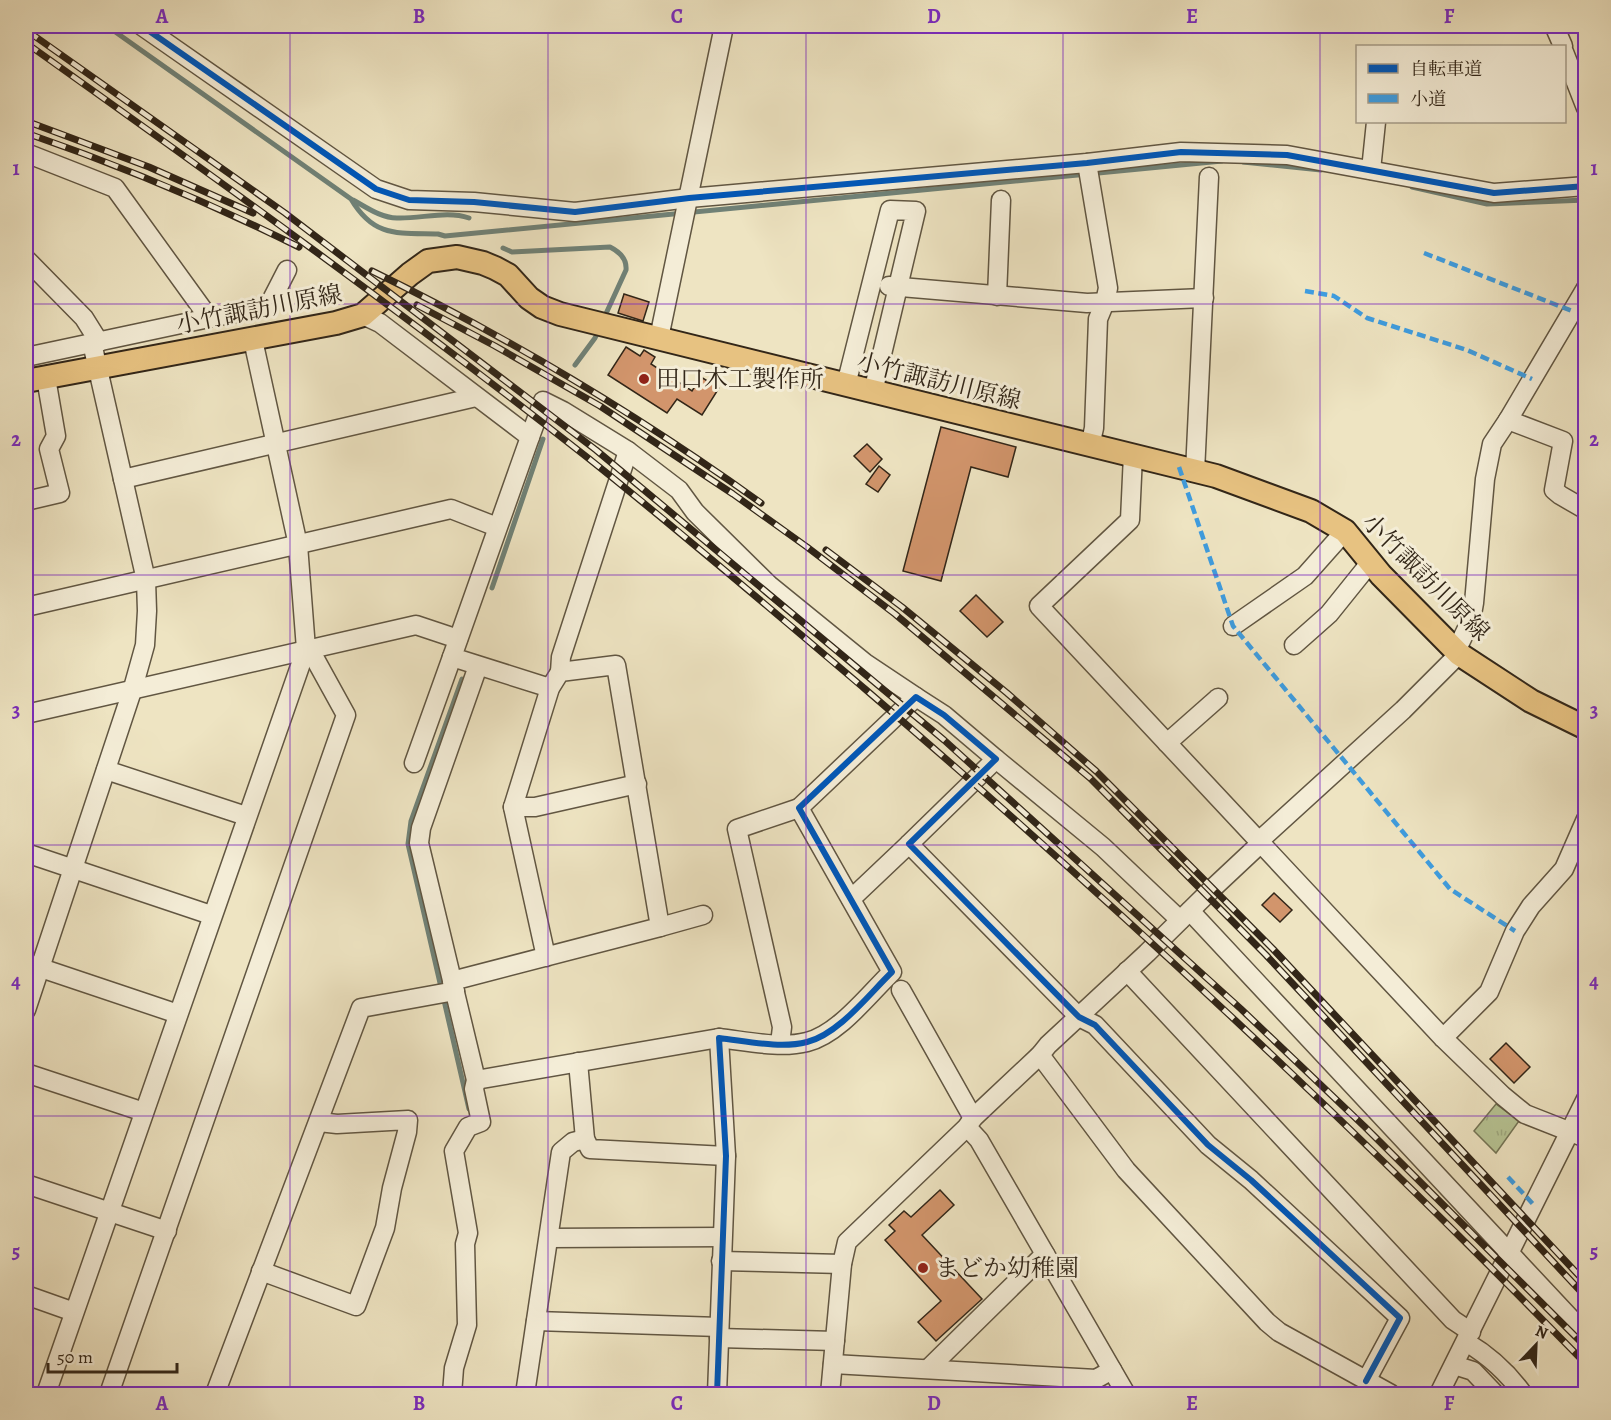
<svg xmlns="http://www.w3.org/2000/svg" width="1611" height="1420" font-family="Alegreya,'Noto Serif JP',serif">
  <style>
    .park { fill: url(#park-tufts); stroke: #747556; stroke-width: 1.5 }
    .lines { fill: none; stroke-linecap: round; stroke-linejoin: round }
    .stream { stroke: #708176; stroke-width: 5 }
    .building { fill: #d2956c; stroke: #322618; stroke-width: 1.5 }
    .minor-casing { stroke: #615642; stroke-width: 21 }
    .major-casing { stroke: #322618; stroke-width: 26 }
    .minor { stroke: #f4edd7; stroke-width: 18 }
    .major { stroke: #e7c281; stroke-width: 22 }
    .rail-casing { stroke: #322618; stroke-width: 7 }
    .rail { stroke: #f4edd7; stroke-width: 4.5; stroke-dasharray: 14; stroke-linecap: butt }
    .quiet { stroke: #3e9cdf; stroke-width: 4.5; stroke-dasharray: 9 4.5; stroke-linecap: butt }
    .cycleway-casing { stroke: #f4edd7; stroke-width: 10 }
    .cycleway { stroke: #0057b8; stroke-width: 6 }
    .grid { fill: none; stroke: #7b2cbf; stroke-width: 1.5; stroke-opacity: 0.55 }
    .poi-dot { fill: #8f2418; stroke: #f4edd7; stroke-width: 2 }
    .labels { text-anchor: middle; dominant-baseline: central; stroke-width: 6; stroke-linejoin: round; paint-order: stroke }
    .street-label { font-size: 24px; fill: #322618; stroke: #f4edd7 }
    .poi-label { font-size: 24px; fill: #322618; stroke: #f4edd7; text-anchor: start }
    .neatline { fill: none; stroke: #7b2cbf; stroke-width: 2 }
    .grid-label { font-size: 20px; text-anchor: middle; font-weight: bold; fill: #7b2cbf }
  </style>
  <defs>
    <pattern id="park-tufts" width="24" height="20" patternUnits="userSpaceOnUse" patternTransform="scale(1.5)"><rect width="24" height="20" fill="#b7c494"/><path d="M3 7l-1-3M5 7V3M7 7l1-3M15 17l-1-3M17 17v-4M19 17l1-3" fill="none" stroke="#9ea87f"/></pattern>
  </defs>
  <rect width="100%" height="100%" fill="#eee4c2"/>
  <filter id="stains"><feTurbulence type="fractalNoise" baseFrequency=".00333" numOctaves="4"/><feColorMatrix values="0 0 0 0 .2 0 0 0 0 .09 0 0 0 0 .02 0 0 0 .5 -.17"/></filter>
  <radialGradient id="worn" r=".72"><stop offset=".6" stop-color="#630" stop-opacity="0"/><stop offset="1" stop-color="#630" stop-opacity=".3"/></radialGradient>
  <!-- park -->
  <polygon class="park" points="1496,1104 1519,1121 1496,1153 1474,1131"/>
  <g class="lines">
    <!-- stream -->
    <g class="stream">
      <path d="M 107,26 L 351,199 C 374,238 398,233 438,234 L 445,236 L 1222,161"/>
      <polyline points="1243,162 1321,170"/>
      <polyline points="1412,187 1487,204 1586,200"/>
      <path d="M 353,200 C 366,207 381,218 397,218 C 421,219 447,210 469,218"/>
      <path d="M 503,248 L 512,252 L 610,247 C 620,252 627,259 626,270 L 604,318"/>
      <polyline points="575,365 595,338 599,330"/>
      <polyline points="492,588 543,439"/>
      <polyline points="462,679 411,821 408,844 469,1109"/>
    </g>
  </g>
  <!-- building -->
  <g class="building">
    <polygon points="624,294 649,302 643,321 618,313"/>
    <polygon points="626,347 640,356 644,350 655,357 651,364 692,391 701,377 719,388 702,415 677,399 667,413 608,375"/>
    <polygon points="941,427 1016,447 1008,477 971,467 941,581 903,571"/>
    <polygon points="867,444 882,459 870,472 854,456"/>
    <polygon points="879,466 890,475 878,492 866,484"/>
    <polygon points="976,595 1003,622 987,637 960,611"/>
    <polygon points="1274,893 1292,910 1280,922 1262,905"/>
    <polygon points="1506,1043 1530,1067 1514,1083 1490,1059"/>
    <polygon points="940,1190 954,1205 922,1235 982,1299 936,1341 918,1322 941,1301 885,1240 895,1231 889,1225 904,1211 911,1217"/>
  </g>
  <g class="lines">
    <defs>
      <g id="minor">
        <polyline points="142,26 376,189 409,200 474,202 575,212 689,198 1087,163 1181,152 1287,155 1494,193 1586,186"/>
        <polyline points="1557,26 1556,30 1563,46"/>
        <polyline points="1564,52 1586,108"/>
        <polyline points="26,153 115,188 209,318 26,357"/>
        <polyline points="1087,163 1108,288 1105,302 1098,319 1094,428 1090,446"/>
        <polyline points="1371,170 1376,122"/>
        <polyline points="26,259 84,318 99,342"/>
        <polyline points="889,286 1087,303 1204,298"/>
        <polyline points="997,296 1001,200"/>
        <polyline points="363,315 380,323 530,437 452,657 550,688"/>
        <polyline points="209,318 268,307 287,270"/>
        <polyline points="659,338 724,26"/>
        <polyline points="844,385 849,373 890,210 916,211 873,392"/>
        <polyline points="1508,420 1563,441 1554,490 1560,495 1586,510"/>
        <polyline points="530,437 543,401 563,411 628,451 679,490 695,512 769,585 865,663 916,697"/>
        <polyline points="1133,455 1130,520 1039,606 1443,1038 1503,1096 1525,1114 1586,1138"/>
        <polyline points="1195,472 1209,177"/>
        <polyline points="123,479 476,397"/>
        <polyline points="26,501 60,493 49,449 56,436 46,378"/>
        <polyline points="26,607 451,509 497,527"/>
        <polyline points="1233,626 1305,576 1345,531"/>
        <polyline points="1294,645 1329,614 1370,563"/>
        <polyline points="1456,651 1471,620 1474,603 1485,479 1492,444 1508,420 1586,288"/>
        <polyline points="560,672 561,657 628,451"/>
        <polyline points="26,714 416,625 458,639"/>
        <polyline points="1167,743 1218,698"/>
        <polyline points="996,759 1103,847 1180,920"/>
        <polyline points="414,763 452,657"/>
        <polyline points="106,770 246,816"/>
        <polyline points="513,807 535,807 637,784"/>
        <polyline points="1259,841 1403,710 1459,654"/>
        <polyline points="26,853 211,915"/>
        <polyline points="851,899 909,844"/>
        <polyline points="1190,911 1586,1335"/>
        <polyline points="660,927 703,915"/>
        <polyline points="26,963 178,1014"/>
        <polyline points="1127,971 1453,1320 1471,1332"/>
        <polyline points="452,981 660,927 616,665 560,672 550,688 513,807 546,957"/>
        <polyline points="901,990 973,1118"/>
        <polyline points="26,1010 133,688 145,645 147,611 146,580 92,343"/>
        <polyline points="1443,1038 1489,992 1515,931 1531,906 1564,869 1586,819"/>
        <polyline points="780,1044 782,1027 737,829 799,808"/>
        <polyline points="1040,1055 1126,1170 1267,1322 1279,1332 1391,1394"/>
        <polyline points="578,1062 585,1139 590,1149 726,1156"/>
        <polyline points="26,1073 144,1112"/>
        <polyline points="476,1080 719,1038"/>
        <polyline points="967,1127 979,1140 1126,1394"/>
        <polyline points="26,1184 167,1231"/>
        <polyline points="550,1238 722,1237"/>
        <polyline points="721,1261 842,1264"/>
        <polyline points="261,1271 356,1306 385,1228 392,1188 407,1132 408,1120 337,1124 319,1122"/>
        <polyline points="26,1295 74,1312"/>
        <polyline points="536,1321 719,1327"/>
        <polyline points="719,1338 835,1341"/>
        <path d="M 1466,1342 C 1488,1355 1508,1373 1523,1394"/>
        <polyline points="833,1364 1096,1379 1112,1370"/>
        <polyline points="1454,1365 1473,1371 1495,1394"/>
        <polyline points="929,1368 1045,1254"/>
        <polyline points="46,1394 306,649 298,545 253,340"/>
        <polyline points="109,1394 346,715 314,657 306,649"/>
        <polyline points="215,1394 361,1008 455,991"/>
        <polyline points="452,1394 454,1368 467,1325 465,1244 468,1233 454,1151 468,1127 481,1122 474,1089 476,1080 419,843 421,828 478,666"/>
        <polyline points="525,1394 561,1152 573,1142 585,1139"/>
        <path d="M 717,1394 L 726,1156 L 719,1038 C 746,1041 780,1049 807,1042 C 839,1034 869,994 892,972 L 799,808 L 916,697 L 944,715 L 996,759 L 909,844 L 1079,1017 L 1095,1025 L 1208,1145 L 1251,1180 L 1400,1318 L 1366,1381"/>
        <polyline points="830,1394 842,1264 847,1242 967,1127 973,1118 1040,1055 1048,1045 1147,953 1213,888 1261,843"/>
        <polyline points="1439,1394 1586,1099"/>
      </g>
      <polyline id="major" points="26,381 336,323 363,315 410,274 428,261 457,257 483,263 495,268 508,275 529,298 542,307 560,314 1216,476 1311,511 1345,531 1381,575 1459,654 1531,701 1586,728"/>
    </defs>
    <!-- minor casing -->
    <use href="#minor" class="minor-casing"/>
    <!-- major casing -->
    <use href="#major" class="major-casing"/>
    <!-- minor -->
    <use href="#minor" class="minor"/>
    <!-- major -->
    <use href="#major" class="major"/>
    <defs>
      <g id="rail">
        <polyline points="26,30 285,213 596,450 944,740 1241,1009 1365,1127 1586,1347"/>
        <path d="M 26,43 C 216,178 405,314 588,458 C 682,533 773,611 865,689 C 1115,903 1356,1128 1586,1364"/>
        <polyline points="26,121 149,167 253,213"/>
        <path d="M 26,133 C 119,165 210,203 299,247"/>
        <path d="M 372,271 C 508,337 638,415 761,503"/>
        <polyline points="417,305 495,346 600,406 733,494 807,547 895,614 1090,778 1266,955 1586,1297"/>
        <polyline points="826,550 902,607 1007,693 1096,771 1273,949 1586,1283"/>
      </g>
    </defs>
    <!-- rail casing -->
    <use href="#rail" class="rail-casing"/>
    <!-- rail -->
    <use href="#rail" class="rail"/>
    <!-- quiet -->
    <g class="quiet">
      <polyline points="1576,26 1586,27"/>
      <polyline points="1424,253 1572,311"/>
      <polyline points="1305,291 1334,296 1367,318 1467,350 1532,379"/>
      <polyline points="1179,467 1233,626 1450,889 1515,931"/>
      <polyline points="1508,1177 1533,1204"/>
    </g>
    <defs>
      <g id="cycleway">
        <polyline points="142,26 376,189 409,200 474,202 575,212 689,198 1087,163 1181,152 1287,155 1494,193 1586,186"/>
        <path d="M 717,1394 L 726,1156 L 719,1038 C 746,1041 780,1049 807,1042 C 839,1034 869,994 892,972 L 799,808 L 916,697 L 944,715 L 996,759 L 909,844 L 1079,1017 L 1095,1025 L 1208,1145 L 1251,1180 L 1400,1318 L 1366,1381"/>
      </g>
    </defs>
    <!-- cycleway casing -->
    <use href="#cycleway" class="cycleway-casing"/>
    <!-- cycleway -->
    <use href="#cycleway" class="cycleway"/>
  </g>
  <!-- grid -->
  <path class="grid" d="M 290,26 L 290,1394M 548,26 L 548,1394M 806,26 L 806,1394M 1063,26 L 1063,1394M 1320,26 L 1320,1394M 26,304 L 1586,304M 26,575 L 1586,575M 26,845 L 1586,845M 26,1116 L 1586,1116"/>
  <!-- markers -->
  <g class="poi-dot">
    <circle cx="644" cy="379" r="6"/>
    <circle cx="923" cy="1268" r="6"/>
  </g>
  <g class="labels">
    <!-- street labels -->
    <g class="street-label">
      <text transform="translate(259 309) rotate(-11)">小竹諏訪川原線</text>
      <text transform="translate(939 381) rotate(14)">小竹諏訪川原線</text>
      <text transform="translate(1426 577) rotate(45)">小竹諏訪川原線</text>
    </g>
    <!-- poi labels -->
    <g class="poi-label">
      <text x="656" y="379">田口木工製作所</text>
      <text x="935" y="1268">まどか幼稚園</text>
    </g>
  </g>
  <!-- margin -->
  <rect width="1611" height="1420" fill="none" stroke="#eee4c2" stroke-width="66"/>
  <!-- legend -->
  <rect x="1356" y="45" width="210" height="78" fill="#f4edd7" stroke="#a69d8b" stroke-width="1.5"/>
  <rect x="1368" y="64" width="30" height="9" fill="#0057b8" stroke="#a69d8b" stroke-width="1.5"/>
  <text x="1410" y="75" font-size="18" fill="#322618">自転車道</text>
  <rect x="1368" y="94" width="30" height="9" fill="#3e9cdf" stroke="#a69d8b" stroke-width="1.5"/>
  <text x="1410" y="105" font-size="18" fill="#322618">小道</text>
  <!-- north arrow -->
  <g transform="translate(1536 1345) rotate(23)" stroke="#f4edd7" stroke-width="4.5" paint-order="stroke">
  <path d="M0-4.5L10 22L0 15L-10 22Z" fill="#322618"/>
  <text y="-9" font-size="16" font-weight="bold" text-anchor="middle" fill="#322618">N</text>
  </g>
  <!-- scale -->
  <path d="M48 1363v9h129v-9" fill="none" stroke="#322618" stroke-width="3"/>
  <text x="57" y="1363" font-size="18" fill="#322618" stroke="#f4edd7" stroke-width="4.5" paint-order="stroke">50 m</text>
  <rect x="33" y="33" width="1545" height="1354" class="neatline"/>
  <g class="grid-label">
    <text x="162" y="23">A</text>
    <text x="419" y="23">B</text>
    <text x="677" y="23">C</text>
    <text x="934" y="23">D</text>
    <text x="1192" y="23">E</text>
    <text x="1449" y="23">F</text>
    <text x="16" y="175">1</text>
    <text x="1594" y="175">1</text>
    <text x="16" y="446">2</text>
    <text x="1594" y="446">2</text>
    <text x="16" y="717">3</text>
    <text x="1594" y="717">3</text>
    <text x="16" y="988">4</text>
    <text x="1594" y="988">4</text>
    <text x="16" y="1258">5</text>
    <text x="1594" y="1258">5</text>
    <text x="162" y="1410">A</text>
    <text x="419" y="1410">B</text>
    <text x="677" y="1410">C</text>
    <text x="934" y="1410">D</text>
    <text x="1192" y="1410">E</text>
    <text x="1449" y="1410">F</text>
  </g>
  <rect width="100%" height="100%" filter="url(#stains)"/>
  <rect width="100%" height="100%" fill="url(#worn)"/>
</svg>
